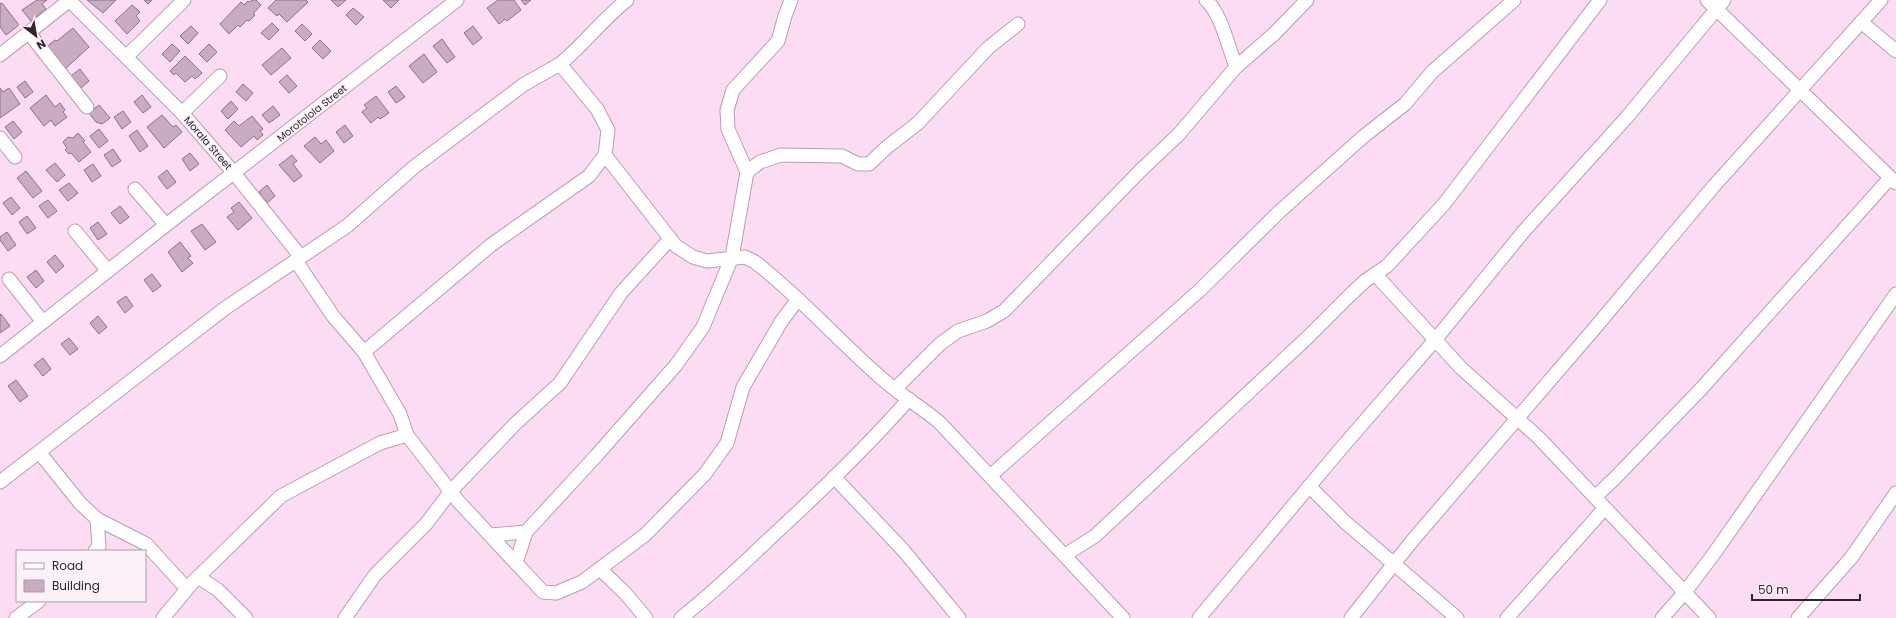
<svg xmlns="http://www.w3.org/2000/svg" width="1896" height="618" font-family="Poppins,sans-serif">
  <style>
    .building { fill: #c9acc2; stroke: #8c7186 }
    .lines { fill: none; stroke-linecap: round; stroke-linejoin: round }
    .street-casing { stroke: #ba9db3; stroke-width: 15 }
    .street { stroke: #fff; stroke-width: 13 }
    .labels { text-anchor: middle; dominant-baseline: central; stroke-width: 3; stroke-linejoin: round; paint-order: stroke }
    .street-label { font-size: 10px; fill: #30242d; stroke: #fcf0f9 }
  </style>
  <rect width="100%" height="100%" fill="#fbdcf3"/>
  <!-- building -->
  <g class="building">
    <polygon points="37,0 47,0 42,4 46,9 31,21 22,10"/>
    <polygon points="87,0 116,0 103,13"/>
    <polygon points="144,0 152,0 148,4"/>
    <polygon points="252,0 256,0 261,5 253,14 255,15 249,21 247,20 240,27 238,25 229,34 220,24 241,2 244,5 248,1 250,2"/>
    <polygon points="276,0 306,0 308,2 287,22 279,14 277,16 268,8"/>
    <polygon points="331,0 346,0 338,7"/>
    <polygon points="383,0 399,0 391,8"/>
    <polygon points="498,0 514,0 521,10 507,21 505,19 499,24 487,8"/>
    <polygon points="521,0 531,0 525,5"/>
    <polygon points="2,3 19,25 6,35 0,27 0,4"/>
    <polygon points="132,5 140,12 136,16 140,21 127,34 115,21"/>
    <polygon points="353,8 364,17 356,25 346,15"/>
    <polygon points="272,23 279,30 269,40 261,33"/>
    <polygon points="302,24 312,34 305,41 295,31"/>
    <polygon points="191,26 198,33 188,44 180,36"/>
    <polygon points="473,26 482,38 473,45 464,33"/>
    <polygon points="73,28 89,47 65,69 45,48 55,40 57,41"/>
    <polygon points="442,39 455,57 447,63 433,46"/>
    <polygon points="320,40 331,51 323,59 312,48"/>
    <polygon points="172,44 180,51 170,62 162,54"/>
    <polygon points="209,44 217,52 207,62 199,54"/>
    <polygon points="282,48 291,58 271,75 262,65"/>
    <polygon points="424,54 437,72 423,83 409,66"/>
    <polygon points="185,56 202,73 195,79 192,76 185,82 176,73 174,75 170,71"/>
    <polygon points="80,69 89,81 81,88 71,76"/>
    <polygon points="287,75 297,86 289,93 279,82"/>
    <polygon points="25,81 33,92 25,98 17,87"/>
    <polygon points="243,84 253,93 246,101 236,92"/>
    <polygon points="396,86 405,97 396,103 388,92"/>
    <polygon points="0,88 3,92 9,88 20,104 0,118"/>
    <polygon points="46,95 55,107 60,103 65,110 63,112 67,117 55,126 51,120 44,126 30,108"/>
    <polygon points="142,95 151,107 143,113 134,102"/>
    <polygon points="376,96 389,113 380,119 378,117 371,123 362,112 367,108 364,105"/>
    <polygon points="231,101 238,109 228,119 221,111"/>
    <polygon points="99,105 110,118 102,124 96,122 89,113"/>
    <polygon points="273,106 280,115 269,123 262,115"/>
    <polygon points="123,111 131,122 122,129 114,117"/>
    <polygon points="162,115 173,127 176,125 182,132 164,148 147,127"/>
    <polygon points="252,116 263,129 260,131 263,135 257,140 254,136 241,147 225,130 234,121 239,126"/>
    <polygon points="13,121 22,132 14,139 5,127"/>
    <polygon points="345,125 353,136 344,143 336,132"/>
    <polygon points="99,129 108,141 99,148 90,136"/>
    <polygon points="137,130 148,146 140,152 129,136"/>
    <polygon points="78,133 85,141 83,142 91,152 79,162 71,153 69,154 65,150 67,148 63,142 68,137 73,138"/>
    <polygon points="315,137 321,144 326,140 334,151 320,163 304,146"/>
    <polygon points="113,149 121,161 112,167 104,155"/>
    <polygon points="190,153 199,164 190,171 182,159"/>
    <polygon points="292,155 297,161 293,164 302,176 294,182 279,165"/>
    <polygon points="55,163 65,175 57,182 46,170"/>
    <polygon points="93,164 101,176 92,182 84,170"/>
    <polygon points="167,170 176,182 167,189 158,177"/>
    <polygon points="26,171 42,191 33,198 17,178"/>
    <polygon points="69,183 78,193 68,201 59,190"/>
    <polygon points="267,185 275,196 267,203 259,192"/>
    <polygon points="11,197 20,208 12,215 3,203"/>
    <polygon points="48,200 57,211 48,218 39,206"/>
    <polygon points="239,202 252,218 238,230 227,217 234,212 231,208"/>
    <polygon points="120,206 129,217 120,224 111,213"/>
    <polygon points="27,216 36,228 27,234 19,222"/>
    <polygon points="98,222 107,234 98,240 90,228"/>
    <polygon points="202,224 216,242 205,250 191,231"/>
    <polygon points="7,232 16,245 8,251 0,240 0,237"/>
    <polygon points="180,242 191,256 188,258 193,263 182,272 168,252"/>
    <polygon points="55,255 64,266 56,273 47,262"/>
    <polygon points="36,270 44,281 36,288 27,277"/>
    <polygon points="152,274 161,286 153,292 144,280"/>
    <polygon points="126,296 133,306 125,313 117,302"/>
    <polygon points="1,314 10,326 0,333 0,315"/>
    <polygon points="98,316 107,327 99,334 90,323"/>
    <polygon points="69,338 78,349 70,355 61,344"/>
    <polygon points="43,358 51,369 43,376 34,365"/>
    <polygon points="16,380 28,396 20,402 8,386"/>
  </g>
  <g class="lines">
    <defs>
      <g id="street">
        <polyline points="69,0 182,113 234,173 301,257"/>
        <path d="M 1206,0 C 1221,13 1229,49 1236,67"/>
        <polyline points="1707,0 1896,183"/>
        <polyline points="1861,22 1896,51"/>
        <polyline points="29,33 87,107"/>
        <polyline points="0,55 70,0"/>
        <polyline points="126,57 184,0"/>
        <path d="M 560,64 C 584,44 603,19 627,0"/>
        <polyline points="182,113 220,76"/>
        <polyline points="0,138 15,157"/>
        <path d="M 605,155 L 676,246 L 693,257 L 707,261 L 745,257 L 755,262 C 802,298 841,344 886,382 C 903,397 923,408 940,423 L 1123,618"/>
        <polyline points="747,172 728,129 727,110 733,90 778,41 785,16 791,0"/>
        <polyline points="135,189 166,225"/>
        <polyline points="75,231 108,271"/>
        <polyline points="296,261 333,316 364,352 400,414 407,435 458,501 543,592 556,593 582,582 645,535 705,474 727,443 743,387 781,322 798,299"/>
        <polyline points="1375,274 1461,368 1539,438 1709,618"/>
        <polyline points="9,279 43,322"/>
        <polyline points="0,356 166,225 457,0"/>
        <polyline points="895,389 940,344 958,331 987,321 1004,311 1140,171 1179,134 1236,67 1274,34 1307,0"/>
        <polyline points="39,452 80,503 97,519 99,546 95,551"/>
        <polyline points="990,476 1200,290 1279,212 1364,136 1405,104 1432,72 1514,0"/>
        <polyline points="834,477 904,551 959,618"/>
        <polyline points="0,482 224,309 347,226 414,167 523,85 560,64 597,109 608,130 605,155 589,176 491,245 364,352"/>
        <polyline points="1309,486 1345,522 1457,618"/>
        <polyline points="1595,497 1615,478 1701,389 1890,178"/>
        <polyline points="97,519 146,544 187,589"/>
        <polyline points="491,535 526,532"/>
        <polyline points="1065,555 1095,536 1309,336 1350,295 1365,281 1387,266 1444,204 1600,0"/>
        <polyline points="516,563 526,532 596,456 676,365 703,327 732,257 747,172 760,162 781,155 842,156 858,164 869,164 887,147 918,123 988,48 1018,24"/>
        <polyline points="600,569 625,593 646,618"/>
        <polyline points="198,577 218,590 246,618"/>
        <polyline points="16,618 39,601"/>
        <polyline points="163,618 192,583 281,496 380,443 407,435"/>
        <polyline points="345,618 375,575 426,524 451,491 515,424 560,383 621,293 670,239"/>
        <path d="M 681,618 C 711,594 739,568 767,541 C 816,496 865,449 909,399"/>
        <polyline points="1199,618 1338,452 1435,340 1524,231 1627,117 1724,0"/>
        <polyline points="1351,618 1412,541 1594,329 1713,187 1881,0"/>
        <polyline points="1507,618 1605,508"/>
        <polyline points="1662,618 1685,592 1713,555 1896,294"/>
        <polyline points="1798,618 1851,558 1896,493"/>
      </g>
    </defs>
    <!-- street casing -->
    <use href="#street" class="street-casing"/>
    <!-- street -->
    <use href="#street" class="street"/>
  </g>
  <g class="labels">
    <!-- street labels -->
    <g class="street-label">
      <text transform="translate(312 113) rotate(-38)">Morotolola Street</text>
      <text transform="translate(208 143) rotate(49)">Morala Street</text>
    </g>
  </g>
  <!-- legend -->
  <rect x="16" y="550" width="130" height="52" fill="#fcf0f9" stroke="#aa9ea7"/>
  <rect x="24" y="563" width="20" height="6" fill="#ffffff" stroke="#aa9ea7"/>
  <text x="52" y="570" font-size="12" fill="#30242d">Road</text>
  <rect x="24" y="580" width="20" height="12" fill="#c9acc2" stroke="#aa9ea7"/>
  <text x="52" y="590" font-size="12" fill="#30242d">Building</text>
  <!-- north arrow -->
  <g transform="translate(36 36) rotate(149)" stroke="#fcf0f9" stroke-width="3" paint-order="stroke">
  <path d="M0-3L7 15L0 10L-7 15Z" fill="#30242d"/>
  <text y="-6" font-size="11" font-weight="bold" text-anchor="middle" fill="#30242d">N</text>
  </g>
  <!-- scale -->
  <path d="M1752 594v6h108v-6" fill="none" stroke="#30242d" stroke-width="2"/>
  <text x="1758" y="594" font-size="12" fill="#30242d" stroke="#fcf0f9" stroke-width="3" paint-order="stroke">50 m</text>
</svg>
